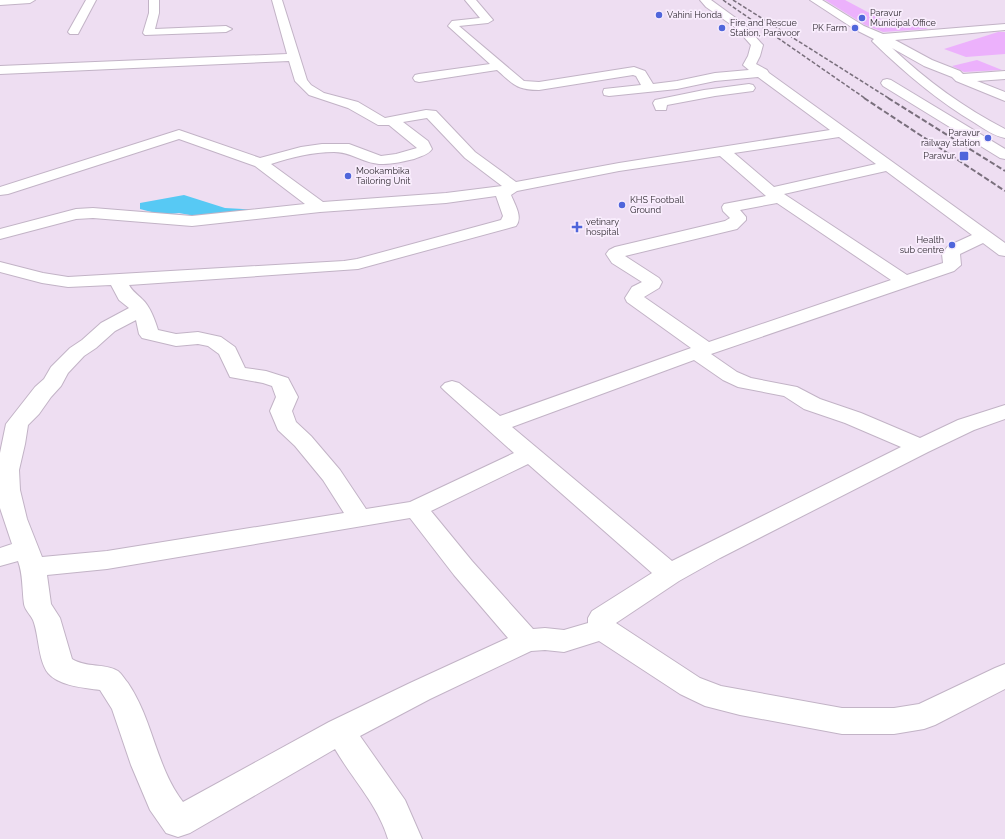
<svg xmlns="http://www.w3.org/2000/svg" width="1005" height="839" font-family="Raleway,sans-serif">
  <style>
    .water { fill: #57c9f4 }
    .building { fill: #ecb1fc }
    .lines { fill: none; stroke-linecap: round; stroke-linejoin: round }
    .minor-casing { stroke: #c2b3c6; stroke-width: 2 }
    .major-casing { stroke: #c2b3c6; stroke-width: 2 }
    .minor { fill: #fff; fill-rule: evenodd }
    .major { fill: #fff; fill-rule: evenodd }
    .rail-far1 { stroke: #796f7c; stroke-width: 1.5; stroke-dasharray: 4 2; stroke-linecap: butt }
    .rail { stroke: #796f7c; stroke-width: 2; stroke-dasharray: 5.5 2.5; stroke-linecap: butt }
    .poi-dot { fill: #5066db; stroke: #f9edfd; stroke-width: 1.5 }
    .labels { text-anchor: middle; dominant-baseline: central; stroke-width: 3.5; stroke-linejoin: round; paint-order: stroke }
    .far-poi-label { font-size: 9px; fill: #322c34; stroke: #f9edfd; text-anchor: start }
  </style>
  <rect width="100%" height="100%" fill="#eedef2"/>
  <!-- water -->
  <polygon class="water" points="184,195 225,208 260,210 195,216 179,213 163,215 140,209 140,203"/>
  <!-- building -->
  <g class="building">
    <polygon points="825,0 845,0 894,26 917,24 928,29 883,32 865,25"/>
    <polygon points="998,32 1005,32 1005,54 966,57 944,49"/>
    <polygon points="977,60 1002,70 964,72 952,66"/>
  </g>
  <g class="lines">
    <defs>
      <g id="minor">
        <polygon points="86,0 96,0 78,34 70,34 68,32"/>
        <polygon points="149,0 159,0 159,13 155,29 226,26 232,29 226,32 145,35 143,33 149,13"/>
        <path d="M 272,0 L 282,0 L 307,80 L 311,85 L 324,93 L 358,102 L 385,118 L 426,110 L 436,111 L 475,152 L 516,182 L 619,163 L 830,130 L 758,77 L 715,81 L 677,89 L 609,96 L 604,95 L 603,92 L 604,89 L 641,85 L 636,76 L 633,75 L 539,90 C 516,90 513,84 497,70 L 419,82 L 415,81 L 413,78 L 415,75 L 419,74 L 490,64 L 448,26 L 452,21 L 480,18 L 465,0 L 476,0 L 493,20 L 488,23 L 459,26 L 524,81 L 539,82 L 634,67 L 645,71 L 653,84 L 677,81 L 715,73 L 749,70 L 743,65 L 748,56 L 751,45 L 736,28 L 706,7 L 700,0 L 711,0 L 744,24 L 761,43 L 763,45 L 760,56 L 756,64 L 767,70 L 769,73 L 1005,243 L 1005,256 L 999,255 L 983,243 L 960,254 L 961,265 L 954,271 L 711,354 L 737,372 L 751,378 L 797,387 L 820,399 L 861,413 L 920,438 L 958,420 L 1005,405 L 1005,419 L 974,430 L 928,452 L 720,558 L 679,581 L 616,623 L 700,678 L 721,686 L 842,708 L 894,708 L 919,704 L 995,668 L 1005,664 L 1005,689 L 935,725 L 924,729 L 894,734 L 842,734 L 740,715 L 705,706 L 680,694 L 599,641 L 564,652 L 545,650 L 531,651 L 430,699 L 360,736 L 405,800 L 422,839 L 388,839 C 378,805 353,780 335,749 L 190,833 L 178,837 L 166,833 L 150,810 L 131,765 L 112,709 L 100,690 C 85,688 59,686 48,673 C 38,660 39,635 33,620 C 30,614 25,610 24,604 C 22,589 23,574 18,561 L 0,566 L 0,548 L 12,544 L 0,508 L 0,453 L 6,424 L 35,387 L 44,379 L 51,367 L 70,348 L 82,340 L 101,323 L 129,308 L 119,300 L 111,285 L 68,287 L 42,283 L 0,272 L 0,262 L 43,273 L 68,277 L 344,261 L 357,259 L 501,220 L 503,216 L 496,196 L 446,203 L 320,212 L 192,226 L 93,218 L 76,219 L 0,239 L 0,229 L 76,209 L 93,208 L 192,216 L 305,204 L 255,166 L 179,139 L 8,194 L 0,195 L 0,187 L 179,130 L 260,158 L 301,147 L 322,144 L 349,144 L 381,156 L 396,154 L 417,148 L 389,125 L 378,125 L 348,108 L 309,95 L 295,81 L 289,61 L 0,74 L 0,66 L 287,54 ZM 427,118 L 465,158 L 502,186 L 446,193 L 323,202 L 271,164 C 292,157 312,152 334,152 C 346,152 355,157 366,161 C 382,167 397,163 414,159 C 421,156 428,155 432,149 L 428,141 L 403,122 ZM 839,137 L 876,164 L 774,187 L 734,153 ZM 720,156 L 766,196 L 724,204 L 722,207 L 723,211 L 730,218 L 725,221 L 615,247 L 609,250 L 606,254 L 612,263 L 642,282 L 632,287 L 625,298 L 627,302 L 691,348 L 500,416 L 459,383 L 452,381 L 445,383 L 441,387 L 445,391 L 514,453 L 410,502 L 366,509 L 340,470 L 311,436 L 296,422 L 292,411 L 298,397 L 288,378 L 266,371 L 245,368 L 235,347 L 221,337 L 198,332 L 176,334 L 158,330 C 155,320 150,306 142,299 C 137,294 133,292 129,285 L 358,269 L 516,226 C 523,217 515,205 511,195 L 517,191 L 619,171 ZM 886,171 L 972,235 L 948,246 L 942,254 L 943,263 L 907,275 L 784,194 ZM 777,203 L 891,280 L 709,342 L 644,297 L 659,288 L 662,282 L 659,278 L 625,256 L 737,229 L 746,220 L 746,217 L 740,210 ZM 136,320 L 139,334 L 142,338 L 176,346 L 198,344 L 208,346 L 219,354 L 230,377 L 263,383 L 272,386 L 276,397 L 270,411 L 278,430 L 295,446 L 323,480 L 344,513 L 107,551 L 42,557 L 27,519 L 20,490 L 19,470 L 25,444 L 28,425 L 39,414 L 51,397 L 61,386 L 68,373 L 84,356 L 96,348 L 115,331 ZM 694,360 L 723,380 L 738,387 L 784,396 L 804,409 L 845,423 L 901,447 L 672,561 L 512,427 ZM 528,464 L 652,573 L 592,611 L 588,618 L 588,623 L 564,630 L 545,628 L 533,629 L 472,561 L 431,511 ZM 410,518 L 454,575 L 508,638 L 410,683 L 329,722 L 183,802 C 156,767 153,720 128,683 C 125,680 122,674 118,671 C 105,663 86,668 72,659 L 60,618 L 51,604 L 47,575 L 107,569 Z"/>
        <path d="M 810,0 L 822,0 L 864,26 L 883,34 L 1005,24 L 1005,30 L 895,40 L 932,60 L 960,71 L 963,74 L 1005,71 L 1005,79 L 977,81 L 1005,92 L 1005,101 L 956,81 L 952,77 L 924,66 L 892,48 C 926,80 964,108 1005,129 L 1005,138 C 994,136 984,129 975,123 C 938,101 905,73 874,43 L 872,41 L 874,39 L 856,30 Z"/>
        <polygon points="887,79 891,80 1005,149 1005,159 1000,158 883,86 881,83 883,80"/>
        <polygon points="749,84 753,85 755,88 753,91 715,96 667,105 666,110 656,110 653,103 655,100 704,90"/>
      </g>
      <polygon id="major" points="0,0 35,0 30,3 0,5"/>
    </defs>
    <!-- minor casing -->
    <use href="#minor" class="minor-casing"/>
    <!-- major casing -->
    <use href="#major" class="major-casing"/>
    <!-- minor -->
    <use href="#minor" class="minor"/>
    <!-- major -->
    <use href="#major" class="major"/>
    <!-- rail-far1 -->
    <g class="rail-far1">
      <polyline points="723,0 866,99"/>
      <polyline points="733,0 890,99"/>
    </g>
    <!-- rail -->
    <g class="rail">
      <polyline points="864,98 1005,191"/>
      <polyline points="888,98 1005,171"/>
    </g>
  </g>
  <!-- markers -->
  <g class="poi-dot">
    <circle cx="659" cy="15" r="4"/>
    <circle cx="862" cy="18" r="4"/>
    <circle cx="722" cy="28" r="4"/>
    <circle cx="855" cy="28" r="4"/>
    <circle cx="988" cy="138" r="4"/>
    <rect x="959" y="151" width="10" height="10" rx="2"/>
    <circle cx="348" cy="176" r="4"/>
    <circle cx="622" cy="205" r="4"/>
    <path d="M575 221h4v4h4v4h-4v4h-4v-4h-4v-4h4z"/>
    <circle cx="952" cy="245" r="4"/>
  </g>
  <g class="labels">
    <!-- far-poi labels -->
    <g class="far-poi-label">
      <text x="870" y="13">Paravur<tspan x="870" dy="10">Municipal Office</tspan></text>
      <text x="667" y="15">Vahini Honda</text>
      <text x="730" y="23">Fire and Rescue<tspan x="730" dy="10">Station, Paravoor</tspan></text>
      <text x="847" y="28" text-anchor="end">PK Farm</text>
      <text x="980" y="133" text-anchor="end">Paravur<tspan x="980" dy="10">railway station</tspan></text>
      <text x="955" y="156" text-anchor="end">Paravur</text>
      <text x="356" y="171">Mookambika<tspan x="356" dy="10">Tailoring Unit</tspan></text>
      <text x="630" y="200">KHS Football<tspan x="630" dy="10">Ground</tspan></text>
      <text x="586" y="222">vetinary<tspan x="586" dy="10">hospital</tspan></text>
      <text x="944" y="240" text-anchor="end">Health<tspan x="944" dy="10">sub centre</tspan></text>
    </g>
  </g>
</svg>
